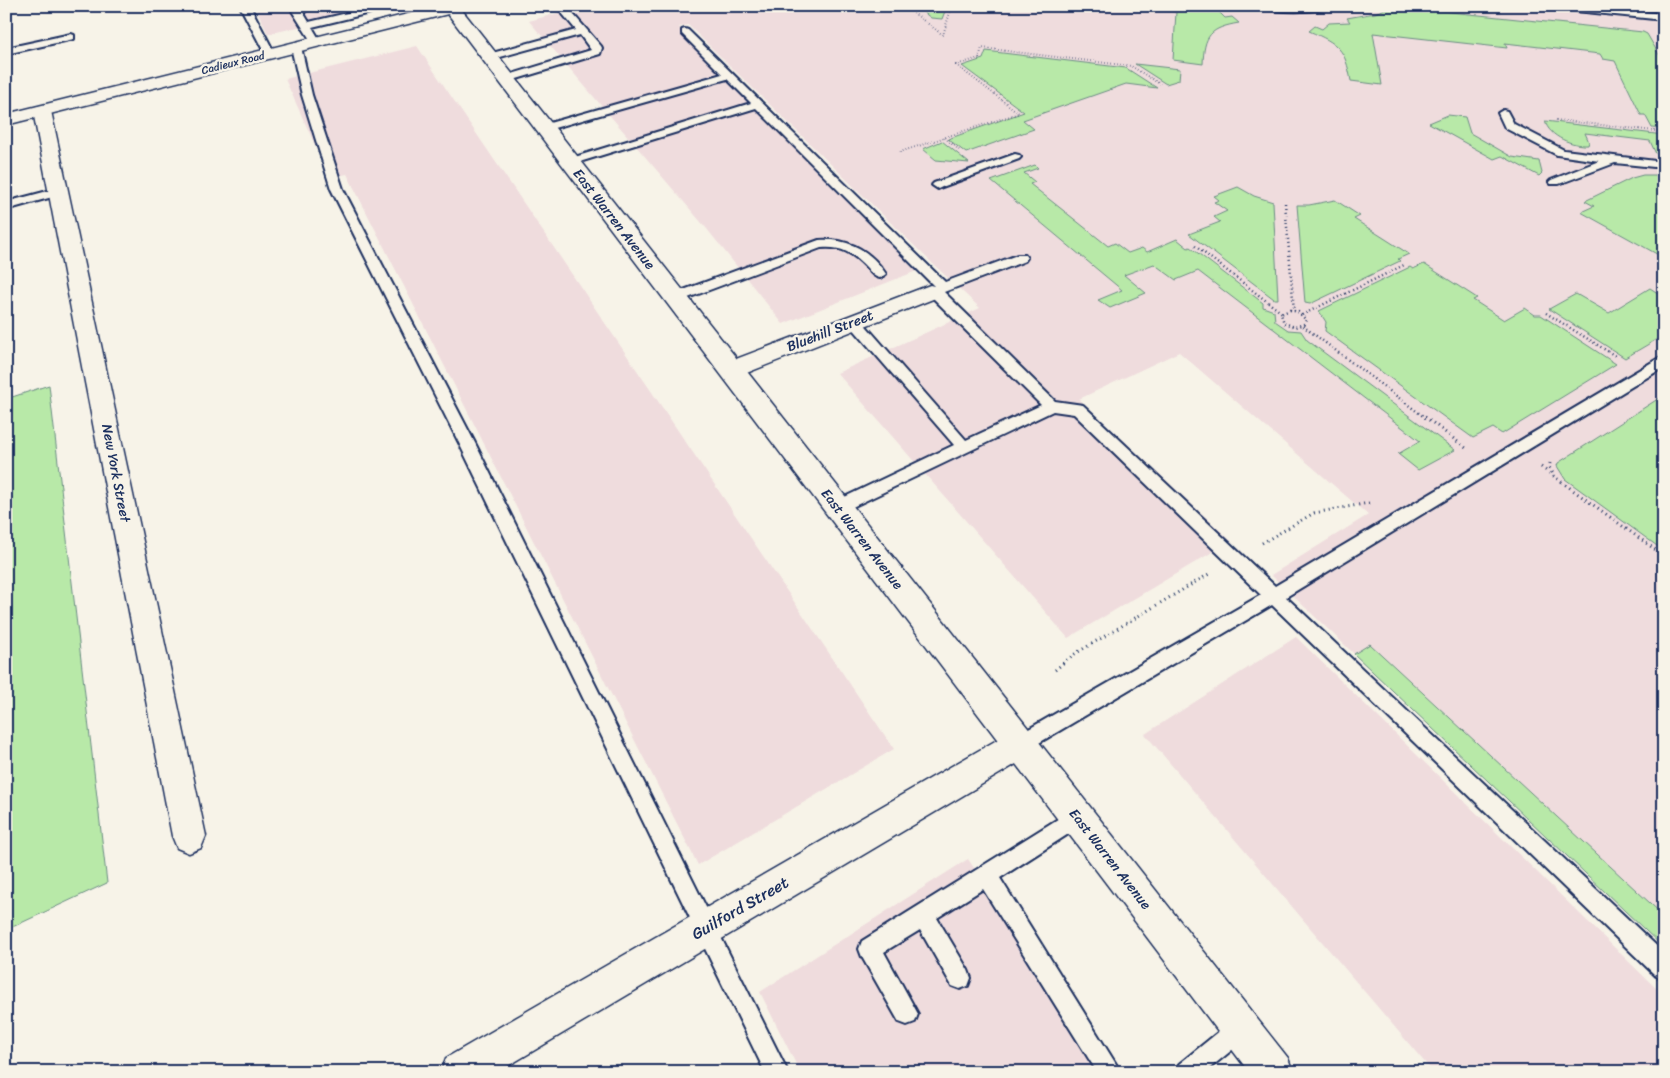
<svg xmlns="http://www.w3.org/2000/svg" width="1670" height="1078" font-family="Sriracha,sans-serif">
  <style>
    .built { fill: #efdcdd }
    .green { fill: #b8e9a8; stroke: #6a8c83 }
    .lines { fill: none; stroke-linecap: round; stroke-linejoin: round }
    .lane-casing { stroke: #1b2f5e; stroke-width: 4 }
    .street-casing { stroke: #1b2f5e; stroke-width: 3 }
    .secondary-casing { stroke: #1b2f5e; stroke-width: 3 }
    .path-far2 { stroke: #1b2f5e; stroke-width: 2; stroke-dasharray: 0.5 2.5; stroke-linecap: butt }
    .path-far1 { stroke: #1b2f5e; stroke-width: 2.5; stroke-dasharray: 1 3; stroke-linecap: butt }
    .path { stroke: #1b2f5e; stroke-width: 3; stroke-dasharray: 1 4; stroke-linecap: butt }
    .lane { fill: #f7f3e8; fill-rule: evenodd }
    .street { fill: #f7f3e8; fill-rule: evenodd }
    .secondary { fill: #f7f3e8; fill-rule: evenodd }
    .labels { text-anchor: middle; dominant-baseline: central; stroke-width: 5; stroke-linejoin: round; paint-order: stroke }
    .far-street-label { font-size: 11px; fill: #1b2f5e; stroke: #f7f3e8 }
    .street-label { font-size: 14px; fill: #1b2f5e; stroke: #f7f3e8 }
    .near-street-label { font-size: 16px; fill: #1b2f5e; stroke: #f7f3e8 }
  </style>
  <rect width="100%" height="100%" fill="#f7f3e8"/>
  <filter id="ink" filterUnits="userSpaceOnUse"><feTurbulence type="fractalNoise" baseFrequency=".02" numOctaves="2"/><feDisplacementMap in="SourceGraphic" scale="10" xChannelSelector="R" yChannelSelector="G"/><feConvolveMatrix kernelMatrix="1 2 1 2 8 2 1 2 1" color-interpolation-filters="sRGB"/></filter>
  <g filter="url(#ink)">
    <!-- built -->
    <g class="built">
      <polygon points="255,6 380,6 380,8 268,34"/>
      <polygon points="584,6 1664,6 1664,948 1271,575 1368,515 1179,352 1079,399 1231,541 1068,638 837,373 980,308 932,263 688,25 679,27 919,270 783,324 707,229 529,21"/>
      <polygon points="417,46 894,749 698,865 347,174 330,178 285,79"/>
      <polygon points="1296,637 1664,996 1664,1072 1433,1072 1145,734"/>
      <polygon points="968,859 1111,1072 800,1072 760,992"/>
    </g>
    <!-- green -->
    <g class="green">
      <polygon points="915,6 947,6 942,19 931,18"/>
      <path d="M 1126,6 L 1203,6 L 1217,10 L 1225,18 L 1232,17 L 1239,23 C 1210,28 1204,35 1203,64 L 1173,60 L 1176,12 Z"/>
      <path d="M 1392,6 L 1643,32 L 1647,34 L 1664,63 L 1664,129 L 1652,128 L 1645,115 L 1641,115 L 1615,61 L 1603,59 L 1600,54 L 1505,43 L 1507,48 L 1373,33 L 1382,85 L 1351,81 C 1345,49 1339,44 1309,31 L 1315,26 L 1322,29 L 1329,23 L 1350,22 L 1347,18 L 1375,13 Z"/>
      <polygon points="986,51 1126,68 1157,88 1126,84 1023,120 1034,129 966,153 948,139 1024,112 962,66 983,59"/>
      <polygon points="1135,64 1180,69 1179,80 1166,84"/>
      <polygon points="1448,115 1465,117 1470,133 1512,157 1539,161 1542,173 1539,176 1502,156 1494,159 1429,123"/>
      <path d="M 1545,121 L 1664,135 L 1664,157 L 1656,154 L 1650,141 L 1585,133 L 1589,142 L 1588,145 C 1573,146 1549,137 1545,121 Z"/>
      <polygon points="942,141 969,163 936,160 923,149"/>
      <polygon points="1035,165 1038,168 1024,173 1035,182 1030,184 1108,246 1115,243 1128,253 1142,248 1147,252 1177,239 1188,248 1190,247 1263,303 1263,307 1274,311 1275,321 1288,330 1301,331 1307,340 1455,450 1418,470 1398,454 1420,441 1198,271 1176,280 1154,264 1124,275 1146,293 1110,308 1098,300 1122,290 991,181"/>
      <polygon points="1643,175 1664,175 1664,258 1581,212 1594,206 1585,201 1632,178"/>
      <polygon points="1238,187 1254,196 1273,202 1278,299 1274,299 1189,234 1220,222 1214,217 1227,211 1214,202 1219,200 1214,196"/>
      <polygon points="1335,200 1360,216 1354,219 1409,254 1398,259 1400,261 1310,304 1305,303 1297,205 1309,205"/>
      <polygon points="1424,264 1477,298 1473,300 1504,320 1525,308 1535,315 1541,315 1616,364 1502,434 1493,428 1473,438 1325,331 1326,322 1319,311 1410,267 1413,269"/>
      <polygon points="1650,288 1664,297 1664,335 1625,358 1549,309 1576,294 1609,313"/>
      <polygon points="49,385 107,883 6,930 6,399"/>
      <polygon points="1664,395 1664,551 1565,479 1557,466 1558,463"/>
      <polygon points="1370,644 1664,916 1664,948 1354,654"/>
    </g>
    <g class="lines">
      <defs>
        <g id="lane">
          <polygon points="240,6 250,6 275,54 274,56 266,56 265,54"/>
          <polygon points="303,6 319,6 303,12 309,22 364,9 366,6 376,6 370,13 312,27 321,42 316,45 313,44 292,11"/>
          <polygon points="556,6 566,6 601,46 602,48 600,54 510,81 502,81 501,79 502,77 591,50 580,35 493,59 485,59 485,55 576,30"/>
          <path d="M 1262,6 L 1329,6 C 1320,13 1271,13 1262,6 Z"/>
          <polygon points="1551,6 1586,6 1664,14 1664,20 1556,9"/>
          <polygon points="685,29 688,30 945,282 1017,255 1025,255 1027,258 1025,261 944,292 1055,401 1083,405 1275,586 1664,355 1664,367 1286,597 1664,953 1664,979 1656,976 1272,605 1027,750 1020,753 1013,750 1011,744 1013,738 1261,595 1074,414 1053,411 844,511 838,513 832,511 830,507 832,503 954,445 850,325 848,322 850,319 860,319 966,440 1041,405 929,294 927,291 934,286 756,108 573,164 565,164 563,162 565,160 751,103 727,79 547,130 539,130 538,128 539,126 722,74 682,34 682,30"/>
          <polygon points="71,34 74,35 74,39 6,54 6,48"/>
          <polygon points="296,44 301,47 312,95 343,189 475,443 788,1072 765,1072 459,443 331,189 302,95 291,47"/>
          <polygon points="1503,110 1507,111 1514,124 1564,150 1664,162 1664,168 1615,163 1559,184 1551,184 1549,182 1551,180 1599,161 1557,155 1505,128 1498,113"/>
          <polygon points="1015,154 1019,155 1021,157 1019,159 942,187 938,189 932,185 934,183"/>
          <polygon points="59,188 63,190 65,192 63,194 6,210 6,202"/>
          <path d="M 819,240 C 848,238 870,250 886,274 L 880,278 C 874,277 871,273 867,268 C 853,253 842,246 821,248 L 680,301 L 670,301 L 668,298 L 670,295 Z"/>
          <polygon points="1077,807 1084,810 1087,817 1084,824 1000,878 1121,1072 1097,1072 983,889 937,918 968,970 971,978 968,986 960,989 952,986 920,930 884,952 918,1014 915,1022 907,1025 899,1022 862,957 859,949 862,941"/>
          <polygon points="1240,1018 1248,1021 1251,1029 1248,1037 1205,1072 1176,1072 1179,1064 1232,1021"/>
        </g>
        <g id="street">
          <polygon points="42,106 48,107 51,111 206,836 201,848 189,853 177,848 172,836 33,111 36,107"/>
          <polygon points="930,285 938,287 941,292 938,297 739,376 731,378 723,376 719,370 723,364"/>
          <polygon points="1020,729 1031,733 1036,744 1031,755 498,1072 441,1072 446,1058 1009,733"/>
        </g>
        <polygon id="secondary" points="440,6 468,6 462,10 1288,1058 1293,1072 1249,1072 448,14 6,125 6,114"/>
      </defs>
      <!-- lane casing -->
      <use href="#lane" class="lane-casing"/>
      <!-- street casing -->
      <use href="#street" class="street-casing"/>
      <!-- secondary casing -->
      <use href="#secondary" class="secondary-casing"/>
      <!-- path-far2 -->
      <g class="path-far2">
        <polyline points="904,6 943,35 952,6"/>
        <polyline points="1556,120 1664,132"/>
        <polyline points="945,138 959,150"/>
        <polyline points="900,152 1019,113 956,65 979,58 982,48 1131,66 1160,84"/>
      </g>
      <!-- path-far1 -->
      <g class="path-far1">
        <polyline points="1285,203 1294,311"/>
        <polyline points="1195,246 1282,313"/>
        <polygon points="1290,310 1298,312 1306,320 1304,324 1295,327 1284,323 1281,314"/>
        <polyline points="1546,313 1617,357"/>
        <polyline points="1302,315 1404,265"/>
        <polyline points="1303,326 1427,419"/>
      </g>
      <!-- path -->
      <g class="path">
        <polyline points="1425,417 1466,448"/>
        <polyline points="1550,463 1549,467 1554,475"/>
        <polyline points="1541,467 1664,556"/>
        <polyline points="1262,543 1314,513 1369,503"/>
        <polyline points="1055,670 1073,655 1209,574"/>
      </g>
      <!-- lane -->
      <use href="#lane" class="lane"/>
      <!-- street -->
      <use href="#street" class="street"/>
      <!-- secondary -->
      <use href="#secondary" class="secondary"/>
    </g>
  </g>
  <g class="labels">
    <!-- far-street labels -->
    <g class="far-street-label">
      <text transform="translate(233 63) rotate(-14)">Cadieux Road</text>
    </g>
    <!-- street labels -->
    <g class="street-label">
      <text transform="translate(614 219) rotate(52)">East Warren Avenue</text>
      <text transform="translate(830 331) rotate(-21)">Bluehill Street</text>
      <text transform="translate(116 473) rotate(79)">New York Street</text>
      <text transform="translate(862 539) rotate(52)">East Warren Avenue</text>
      <text transform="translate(1110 859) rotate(52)">East Warren Avenue</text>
    </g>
    <!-- near-street labels -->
    <g class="near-street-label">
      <text transform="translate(740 908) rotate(-30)">Guilford Street</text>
    </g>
  </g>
  <!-- margin -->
  <rect width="1670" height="1078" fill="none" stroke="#f7f3e8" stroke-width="25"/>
  <rect x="12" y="12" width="1645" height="1053" fill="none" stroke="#1b2f5e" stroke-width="2" filter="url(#ink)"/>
</svg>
